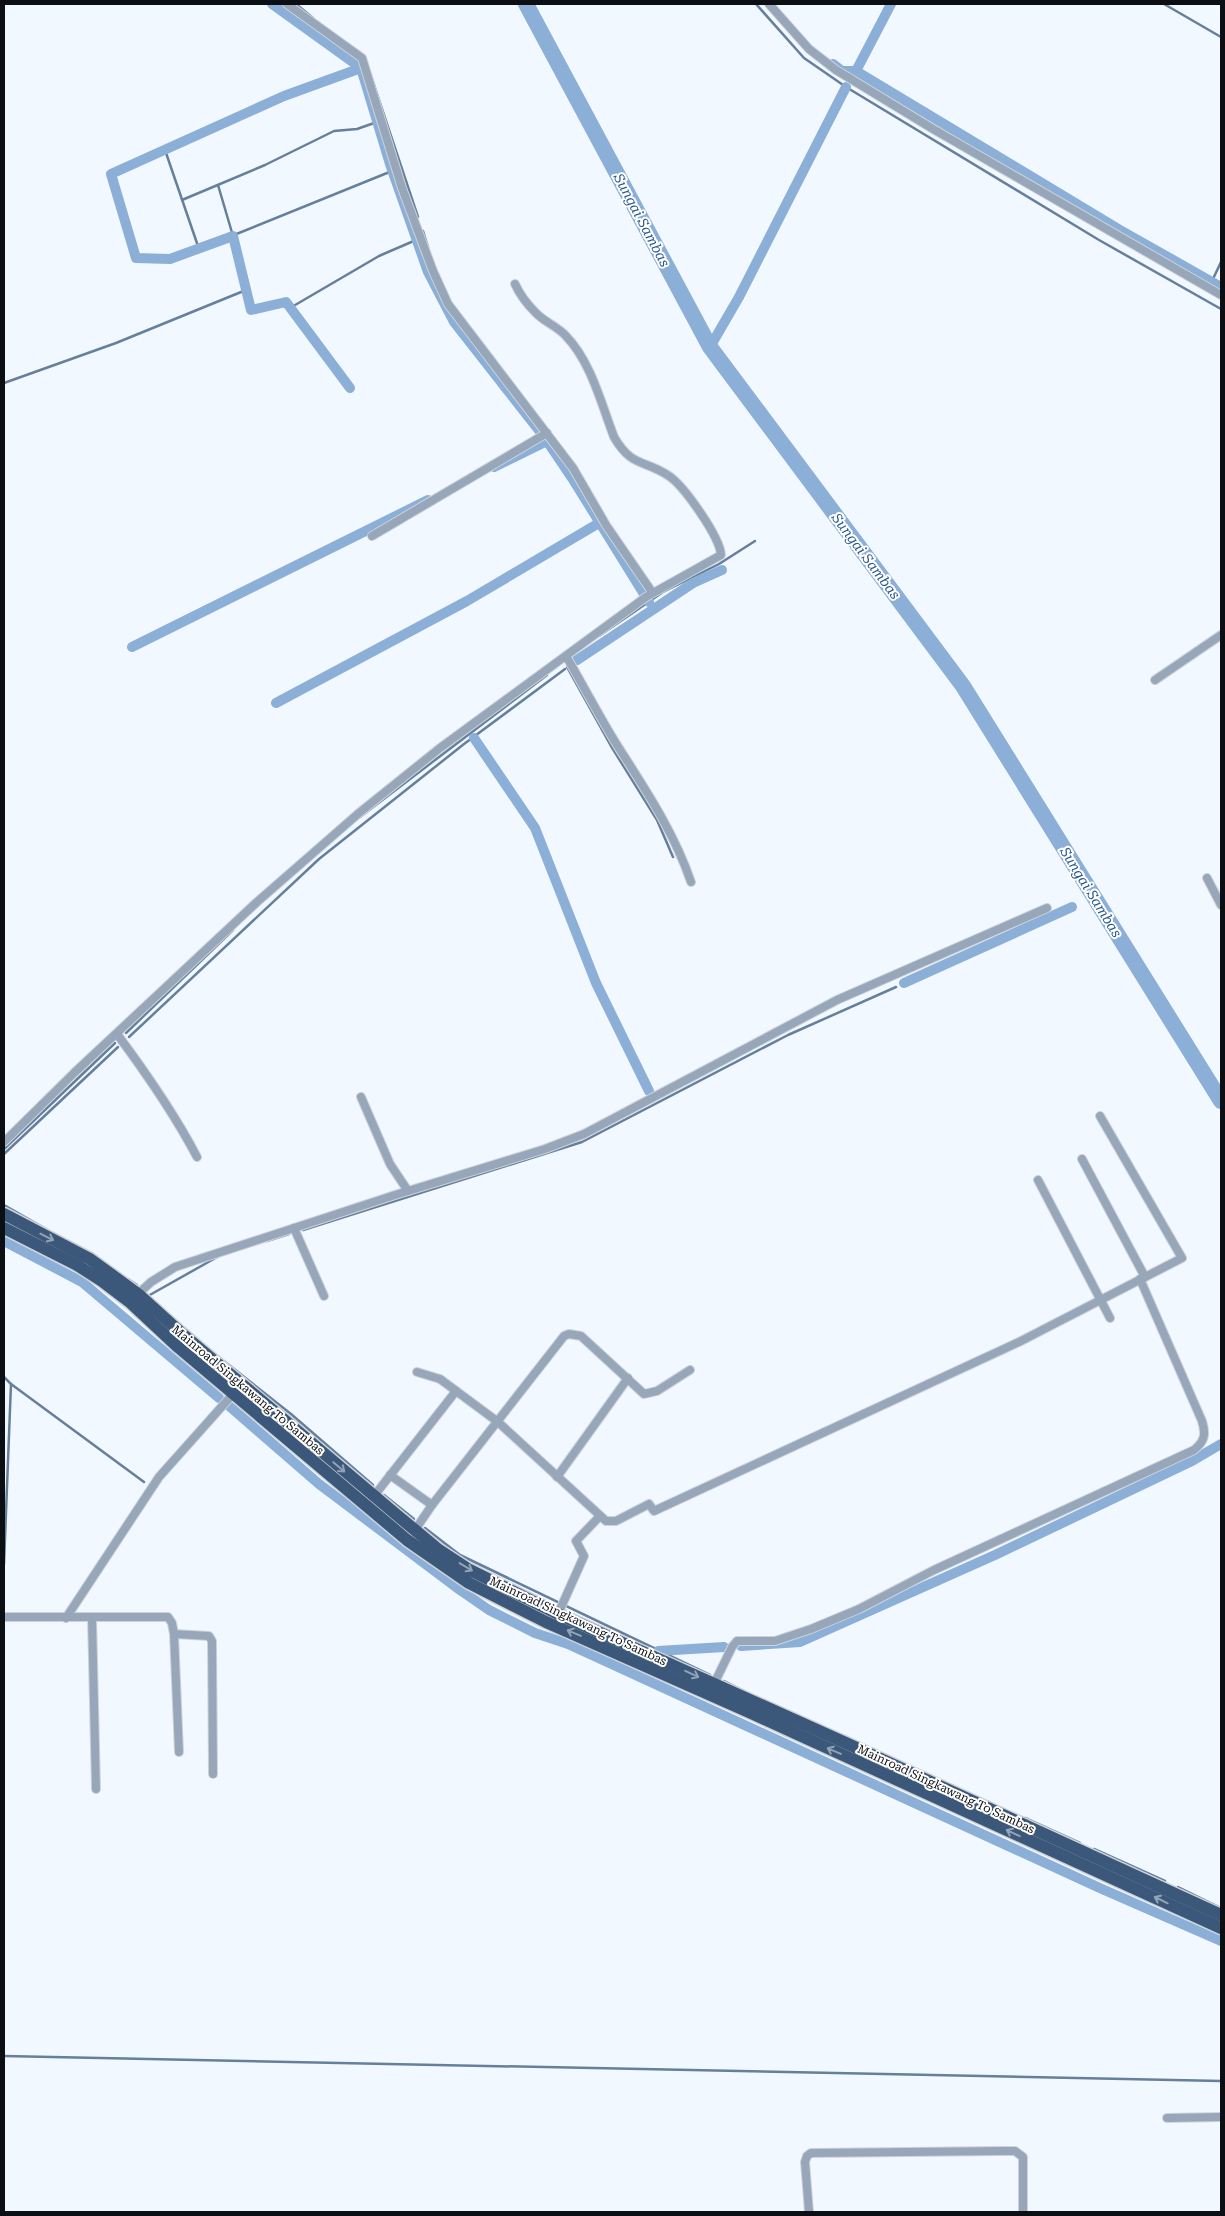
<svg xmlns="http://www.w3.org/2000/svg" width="1225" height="2216" font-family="'Roboto Serif',serif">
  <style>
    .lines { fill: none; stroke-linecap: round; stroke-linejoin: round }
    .stream { stroke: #657f9d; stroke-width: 2.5 }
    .canal { stroke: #8cafd8; stroke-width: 10 }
    .river { stroke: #8cafd8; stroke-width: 16 }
    .minor-casing { stroke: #cdd3d9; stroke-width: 10 }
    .trunk-casing { stroke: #cdd3d9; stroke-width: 15 }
    .minor { stroke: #97a7b9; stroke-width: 8 }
    .trunk { stroke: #3b587a; stroke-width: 12 }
    .oneway { stroke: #93a3b6 }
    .labels { text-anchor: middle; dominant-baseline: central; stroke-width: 4; stroke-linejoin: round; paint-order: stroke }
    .street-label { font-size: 12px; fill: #0b0e12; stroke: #fff }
    .water-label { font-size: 14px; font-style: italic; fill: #28588d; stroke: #fff }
  </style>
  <rect width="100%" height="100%" fill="#f2f8ff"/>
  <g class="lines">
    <!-- stream -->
    <g class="stream">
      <polyline points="296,4 313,18"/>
      <polyline points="756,4 804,58 846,87 1099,240 1221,309"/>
      <polyline points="1164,4 1221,37"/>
      <polyline points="367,64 418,217"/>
      <polyline points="165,150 199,249"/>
      <polyline points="218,185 233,236"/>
      <polyline points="182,200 265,165 334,131 357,129 377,122"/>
      <polyline points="423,231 428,247"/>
      <polyline points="229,237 392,171"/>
      <polyline points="1212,281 1221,262"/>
      <polyline points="290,308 379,256 416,240"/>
      <polyline points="4,383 116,343 246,290"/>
      <polyline points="599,636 663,592 719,564 755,541"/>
      <polyline points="567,667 611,746 657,820 673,857"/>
      <polyline points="360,817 547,675"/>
      <polyline points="126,1033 233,930"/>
      <polyline points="129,1037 319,859 464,744 565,669"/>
      <polyline points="4,1149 115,1043"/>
      <polyline points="4,1154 118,1047"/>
      <polyline points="4,1205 46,1229"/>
      <polyline points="303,1230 582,1142 788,1035 896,987"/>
      <polyline points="267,1241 289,1234"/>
      <polyline points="128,1279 137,1285"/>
      <polyline points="148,1296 219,1256"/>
      <polyline points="224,1361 291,1414 373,1485"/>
      <polyline points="4,1377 11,1384"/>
      <polyline points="384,1495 414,1519"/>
      <polyline points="425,1528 460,1555 710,1675"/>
      <polyline points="4,1564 11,1384 144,1482"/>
      <polyline points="724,1681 744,1691"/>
      <polyline points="1025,1818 1080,1843"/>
      <polyline points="1094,1849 1165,1881"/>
      <polyline points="1178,1887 1221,1908"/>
      <polyline points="4,2056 1221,2081"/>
    </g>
    <!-- canal -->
    <g class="canal">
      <polyline points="272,4 361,68 390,164 428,272 454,322 541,433"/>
      <polyline points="833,64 842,71 856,71 1120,230 1221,287"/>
      <polyline points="856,71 891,4"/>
      <polyline points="710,347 739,297 846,87"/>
      <polyline points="350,388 286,302 251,310 233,236 170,259 136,258 111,174 284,96 361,68"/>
      <polyline points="494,467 547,441 574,481 649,602"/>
      <polyline points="132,647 428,500"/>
      <polyline points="577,660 693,583 722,570"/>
      <polyline points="276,703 467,601 599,523"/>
      <polyline points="474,738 535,828 596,983 649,1091"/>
      <polyline points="904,983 1072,907"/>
      <polyline points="4,1241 82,1282 219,1398"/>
      <polyline points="228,1405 319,1484 460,1590 489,1610 535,1633 568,1644 1102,1889 1221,1941"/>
      <polyline points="741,1646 800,1642 995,1555 1192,1461 1221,1444"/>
      <polyline points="658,1651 724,1647"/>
    </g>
    <!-- river -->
    <polyline class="river" points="526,4 710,347 963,686 1221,1101"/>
    <defs>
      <g id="minor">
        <polyline points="287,4 362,58 402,188 433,271 448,304 573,468 606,525 652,592"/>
        <polyline points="769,4 809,49 836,70 933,129 1221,295"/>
        <polyline points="372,536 547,433"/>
        <path d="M 566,656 C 583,685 599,716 617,745 C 645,789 674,832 691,882"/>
        <polyline points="1155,680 1221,635"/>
        <polyline points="1207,878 1221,905"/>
        <path d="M 117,1034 C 146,1073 174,1113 197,1157"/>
        <polyline points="361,1097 390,1164 408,1191"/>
        <path d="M 4,1142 L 74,1073 L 257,902 L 359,813 L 440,748 L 646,597 L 721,555 C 720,537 684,486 669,476 C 644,459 632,468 614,437 C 601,403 591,362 566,336 C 557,326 544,322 535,312 C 527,304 520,295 515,284"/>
        <polyline points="1082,1159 1145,1277"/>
        <polyline points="1038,1180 1110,1318"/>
        <polyline points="294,1228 324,1296"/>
        <polyline points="138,1294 151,1282 175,1267 395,1195 545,1149 584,1134 837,1000 1047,908"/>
        <polyline points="417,1372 440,1379 498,1422 606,1521 616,1521 649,1504 654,1511 1021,1341 1182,1258 1100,1116"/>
        <polyline points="390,1475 432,1505"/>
        <polyline points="557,1477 628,1378"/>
        <polyline points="374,1496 456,1391"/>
        <polyline points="415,1530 432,1505 564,1336 569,1334 581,1336 644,1394 657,1391 690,1370"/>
        <polyline points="558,1614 584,1556 576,1541 600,1516"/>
        <polyline points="4,1617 168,1617 172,1623 174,1634 209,1636 212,1641 213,1774"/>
        <polyline points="66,1618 159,1477 233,1394"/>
        <polyline points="92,1618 96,1789"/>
        <polyline points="174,1634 179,1752"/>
        <path d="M 714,1684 L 732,1647 L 737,1641 L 775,1641 L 811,1629 L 859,1609 L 934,1570 L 1194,1450 C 1205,1441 1206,1434 1202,1421 L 1140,1279"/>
        <polyline points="1167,2118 1221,2117"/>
        <polyline points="809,2212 805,2162 807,2156 811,2153 1002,2151 1015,2151 1023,2157 1023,2212"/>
      </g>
      <g id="trunk">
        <polyline points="4,1214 90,1259 138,1294 180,1332 398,1516 439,1550 468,1569 558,1614 848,1744 1221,1915"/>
        <polyline points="4,1228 77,1265 102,1281 131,1303 178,1347 407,1540 469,1583 546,1622 749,1712 1221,1928"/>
      </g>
    </defs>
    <!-- minor casing -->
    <use href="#minor" class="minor-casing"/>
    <!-- trunk casing -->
    <use href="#trunk" class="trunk-casing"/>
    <!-- minor -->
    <use href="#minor" class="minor"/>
    <!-- trunk -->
    <use href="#trunk" class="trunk"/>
  </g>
  <!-- one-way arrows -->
  <defs><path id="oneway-shaft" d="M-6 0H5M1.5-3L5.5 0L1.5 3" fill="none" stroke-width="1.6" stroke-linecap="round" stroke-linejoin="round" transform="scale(1.25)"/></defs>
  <g class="oneway">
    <use href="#oneway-shaft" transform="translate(47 1237) rotate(27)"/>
    <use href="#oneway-shaft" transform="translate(339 1467) rotate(40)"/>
    <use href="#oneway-shaft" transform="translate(466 1567) rotate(31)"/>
    <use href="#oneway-shaft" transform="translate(574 1633) rotate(-157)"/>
    <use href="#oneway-shaft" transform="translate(692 1674) rotate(25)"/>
    <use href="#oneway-shaft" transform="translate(834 1751) rotate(-157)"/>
    <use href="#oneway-shaft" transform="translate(1013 1833) rotate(-155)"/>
    <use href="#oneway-shaft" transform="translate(1161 1900) rotate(-154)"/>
  </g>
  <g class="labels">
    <!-- street labels -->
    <g class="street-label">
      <text transform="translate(248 1390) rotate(40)">Mainroad Singkawang To Sambas</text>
      <text transform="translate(578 1621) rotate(25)">Mainroad Singkawang To Sambas</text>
      <text transform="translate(946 1789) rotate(25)">Mainroad Singkawang To Sambas</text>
    </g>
    <!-- water labels -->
    <g class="water-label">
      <text transform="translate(642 220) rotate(62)">Sungai Sambas</text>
      <text transform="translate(866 556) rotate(53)">Sungai Sambas</text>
      <text transform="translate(1091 892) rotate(58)">Sungai Sambas</text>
    </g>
  </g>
  <!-- border -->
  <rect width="1225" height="2216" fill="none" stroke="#0b0e12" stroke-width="10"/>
</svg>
